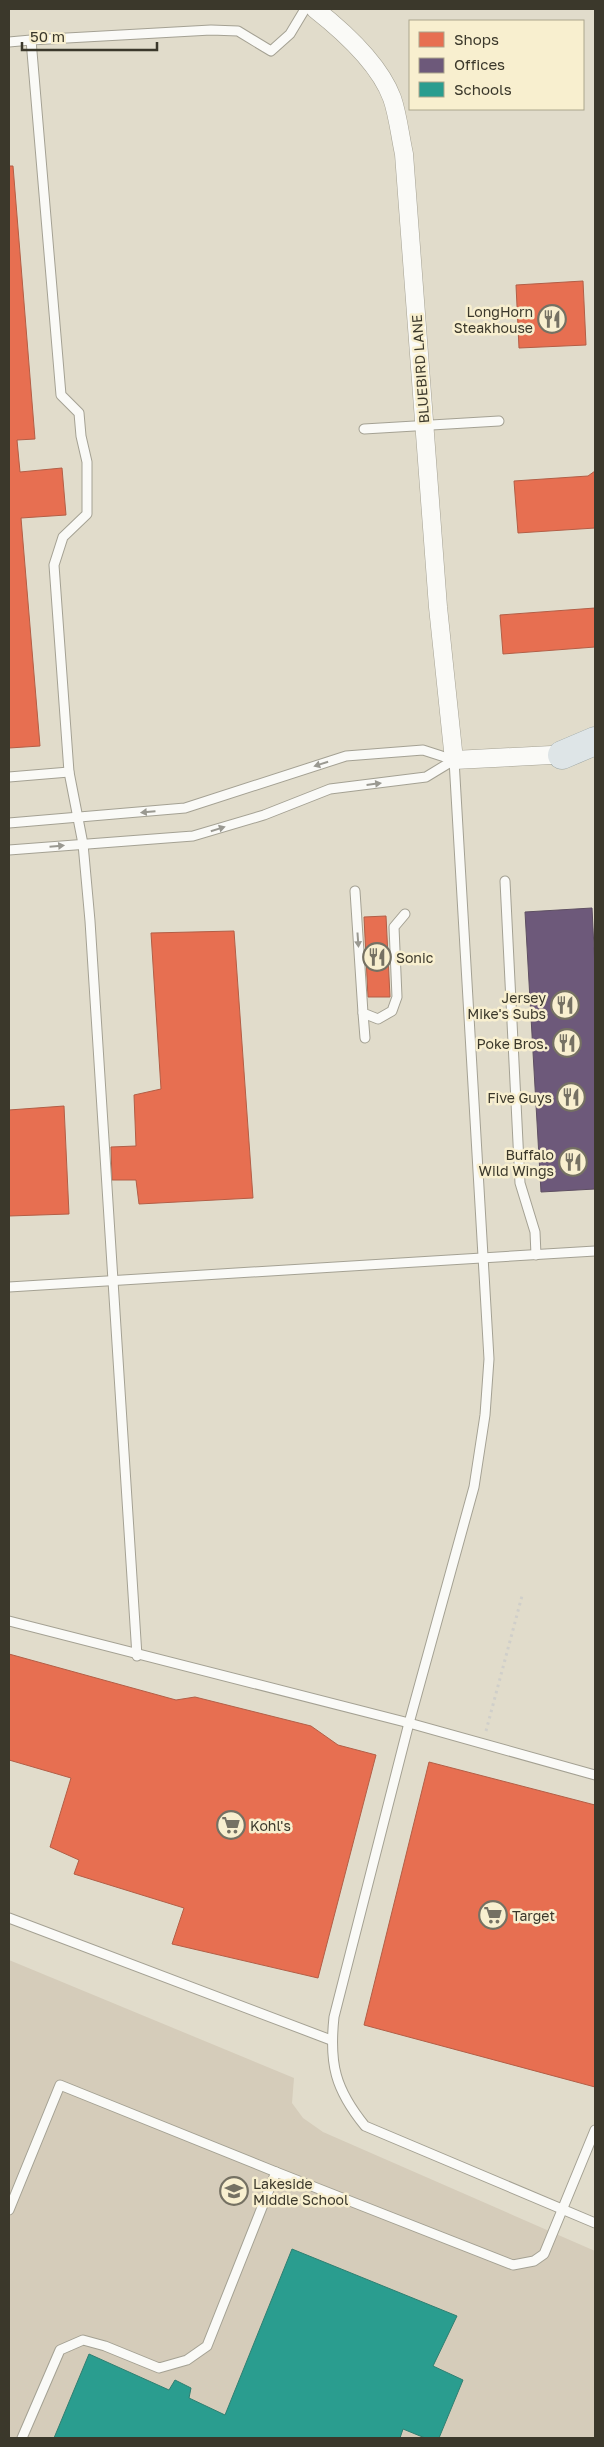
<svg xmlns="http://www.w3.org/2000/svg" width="604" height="2447" font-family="'Golos Text',sans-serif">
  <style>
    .education { fill: #d5ccba }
    .shops { fill: #e76f51; stroke: #b35e46 }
    .offices { fill: #6d597a; stroke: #5e4f62 }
    .schools { fill: #2a9d8f; stroke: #2f7f71 }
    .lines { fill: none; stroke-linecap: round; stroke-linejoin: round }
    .lane-casing { stroke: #a4a193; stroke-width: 11 }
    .street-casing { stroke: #a4a193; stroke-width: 19 }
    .primary-casing { stroke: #9aa4a2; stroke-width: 29 }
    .path { stroke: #d0cfca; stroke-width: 3; stroke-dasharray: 2.5 4; stroke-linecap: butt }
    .lane { stroke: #fafaf7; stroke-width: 9 }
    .street { stroke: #fafaf7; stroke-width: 18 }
    .primary { stroke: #dee5e7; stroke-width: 28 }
    .oneway { fill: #9a9991 }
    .labels { text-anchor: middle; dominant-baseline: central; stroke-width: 5; stroke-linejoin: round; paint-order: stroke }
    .poi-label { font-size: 14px; fill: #3b382b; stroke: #f8efcf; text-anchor: end }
    .street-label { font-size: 14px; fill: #3b382b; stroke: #f8efcf }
  </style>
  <rect width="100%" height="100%" fill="#e1dccb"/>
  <!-- education -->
  <polygon class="education" points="9,1960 294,2078 292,2103 303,2118 323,2132 595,2251 595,2438 9,2438"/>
  <!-- shops -->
  <g class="shops">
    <polygon points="9,166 13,166 35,439 17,440 20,472 62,468 66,515 21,518 40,746 9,748"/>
    <polygon points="583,281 586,345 519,348 516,285"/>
    <polygon points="595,471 595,528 518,533 514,481 588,476"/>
    <polygon points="595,608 595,647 503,654 500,615"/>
    <polygon points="386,916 390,997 368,997 364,917"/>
    <polygon points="234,931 253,1198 139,1204 136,1180 112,1180 111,1147 136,1146 134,1095 161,1089 151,933"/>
    <polygon points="64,1106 69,1214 9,1216 9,1110"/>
    <polygon points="9,1654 176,1700 195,1697 311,1726 338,1745 376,1755 318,1978 172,1944 184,1908 74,1874 79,1860 50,1847 71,1778 9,1760"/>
    <polygon points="429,1762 595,1805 595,2087 364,2025"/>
  </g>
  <!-- offices -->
  <polygon class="offices" points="592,908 595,968 595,1189 541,1192 525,912"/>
  <!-- schools -->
  <polygon class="schools" points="292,2249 457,2316 433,2366 463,2380 439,2438 425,2438 403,2429 400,2438 54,2438 89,2354 169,2390 175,2380 191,2388 189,2398 225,2415"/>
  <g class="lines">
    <defs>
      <g id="lane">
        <polyline points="9,42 31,40"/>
        <polyline points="364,429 499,421"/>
        <path d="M 454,760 L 489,1359 L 485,1415 L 474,1487 L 409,1723 L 334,2017 C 329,2064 335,2089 365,2126 L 595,2223"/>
        <polyline points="9,777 69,772"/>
        <polyline points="9,823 185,808 346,756 423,750 454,760"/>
        <polyline points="9,850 193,836 264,815 330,789 426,777 454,760"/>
        <polyline points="505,881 520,1183 535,1232 536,1255"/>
        <polyline points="355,891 363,1013 378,1019 392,1011 397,997 394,927 405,914"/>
        <polyline points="363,1013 365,1038"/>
        <polyline points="9,1287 595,1251"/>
        <polyline points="9,1621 409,1723 595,1775"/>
        <polyline points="137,1656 90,921 83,844 69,772 54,565 63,537 87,514 87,462 81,436 79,413 61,395 31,40 211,30 238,31 271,51 290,34 305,9"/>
        <polyline points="9,1918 331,2040"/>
        <polyline points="9,2210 60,2085 276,2172"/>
        <polyline points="22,2438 60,2350 83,2340 105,2346 159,2368 187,2360 207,2346 276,2172 513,2265 534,2261 544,2254 595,2130"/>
      </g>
      <path id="street" d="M 315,9 C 343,31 379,63 392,98 C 398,115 400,136 404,154 L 438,607 L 454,760 L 571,754"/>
      <polyline id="primary" points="562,755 595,741"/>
    </defs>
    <!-- lane casing -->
    <use href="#lane" class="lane-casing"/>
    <!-- street casing -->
    <use href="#street" class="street-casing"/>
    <!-- primary casing -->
    <use href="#primary" class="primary-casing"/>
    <!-- path -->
    <polyline class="path" points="486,1731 522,1596"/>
    <!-- lane -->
    <use href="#lane" class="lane"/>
    <!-- street -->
    <use href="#street" class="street"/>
    <!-- primary -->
    <use href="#primary" class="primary"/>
  </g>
  <!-- one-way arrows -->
  <defs><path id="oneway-solid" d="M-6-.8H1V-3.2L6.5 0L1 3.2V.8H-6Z" transform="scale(1.25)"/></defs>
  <g class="oneway">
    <use href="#oneway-solid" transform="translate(321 764) rotate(162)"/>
    <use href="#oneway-solid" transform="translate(374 784) rotate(-7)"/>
    <use href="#oneway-solid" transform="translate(148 812) rotate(175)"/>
    <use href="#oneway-solid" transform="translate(218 829) rotate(-17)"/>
    <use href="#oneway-solid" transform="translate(57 846) rotate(-5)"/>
    <use href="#oneway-solid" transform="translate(358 940) rotate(86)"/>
  </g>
  <!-- icons -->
  <defs>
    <symbol id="restaurant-ring" viewBox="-11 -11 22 22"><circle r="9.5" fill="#f8efcf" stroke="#757163" stroke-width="1.5"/><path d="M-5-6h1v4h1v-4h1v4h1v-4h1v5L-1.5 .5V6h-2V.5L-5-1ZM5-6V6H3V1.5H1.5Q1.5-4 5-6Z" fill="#757163"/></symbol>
    <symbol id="supermarket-ring" viewBox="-11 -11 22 22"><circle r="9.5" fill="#f8efcf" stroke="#757163" stroke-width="1.5"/><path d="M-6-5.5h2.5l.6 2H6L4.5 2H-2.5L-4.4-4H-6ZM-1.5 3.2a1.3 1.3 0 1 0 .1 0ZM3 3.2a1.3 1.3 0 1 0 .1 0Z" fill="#757163"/></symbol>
    <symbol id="school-ring" viewBox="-11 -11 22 22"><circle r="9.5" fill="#f8efcf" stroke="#757163" stroke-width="1.5"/><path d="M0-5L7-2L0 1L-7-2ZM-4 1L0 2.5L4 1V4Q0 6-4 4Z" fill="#757163"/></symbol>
  </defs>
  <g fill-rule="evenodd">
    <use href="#restaurant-ring" x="536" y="303" width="32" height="32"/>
    <use href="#restaurant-ring" x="361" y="941" width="32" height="32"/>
    <use href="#restaurant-ring" x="549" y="989" width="32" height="32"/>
    <use href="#restaurant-ring" x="551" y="1027" width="32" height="32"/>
    <use href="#restaurant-ring" x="555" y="1081" width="32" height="32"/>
    <use href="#restaurant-ring" x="557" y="1146" width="32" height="32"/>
    <use href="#supermarket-ring" x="215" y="1809" width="32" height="32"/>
    <use href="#supermarket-ring" x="477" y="1899" width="32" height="32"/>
    <use href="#school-ring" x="218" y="2175" width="32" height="32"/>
  </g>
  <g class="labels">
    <!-- poi labels -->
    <g class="poi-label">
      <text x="533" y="311">LongHorn<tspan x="533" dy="16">Steakhouse</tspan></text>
      <text x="396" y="957" text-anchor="start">Sonic</text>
      <text x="546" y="997">Jersey<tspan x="546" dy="16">Mike's Subs</tspan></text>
      <text x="548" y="1043">Poke Bros.</text>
      <text x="552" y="1097">Five Guys</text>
      <text x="554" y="1154">Buffalo<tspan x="554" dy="16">Wild Wings</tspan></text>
      <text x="250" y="1825" text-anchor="start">Kohl's</text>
      <text x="512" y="1915" text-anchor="start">Target</text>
      <text x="253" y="2183" text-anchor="start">Lakeside<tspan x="253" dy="16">Middle School</tspan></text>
    </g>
    <!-- street labels -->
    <g class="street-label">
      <text transform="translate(420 369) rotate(-94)">BLUEBIRD LANE</text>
    </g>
  </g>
  <!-- border -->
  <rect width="604" height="2447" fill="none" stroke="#3b382b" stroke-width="20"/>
  <!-- legend -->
  <rect x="409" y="20" width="175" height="90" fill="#f8efcf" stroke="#aca68d"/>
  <rect x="419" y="32" width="25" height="15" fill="#e76f51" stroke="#aca68d"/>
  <text x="454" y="45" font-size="15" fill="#3b382b">Shops</text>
  <rect x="419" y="58" width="25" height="15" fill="#6d597a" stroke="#aca68d"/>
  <text x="454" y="70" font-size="15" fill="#3b382b">Offices</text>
  <rect x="419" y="82" width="25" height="15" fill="#2a9d8f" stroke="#aca68d"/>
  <text x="454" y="95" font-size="15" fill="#3b382b">Schools</text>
  <!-- scale -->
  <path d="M22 42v8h135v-8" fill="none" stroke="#3b382b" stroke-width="2.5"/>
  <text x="30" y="42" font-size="15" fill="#3b382b" stroke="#f8efcf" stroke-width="4" paint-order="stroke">50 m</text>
</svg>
